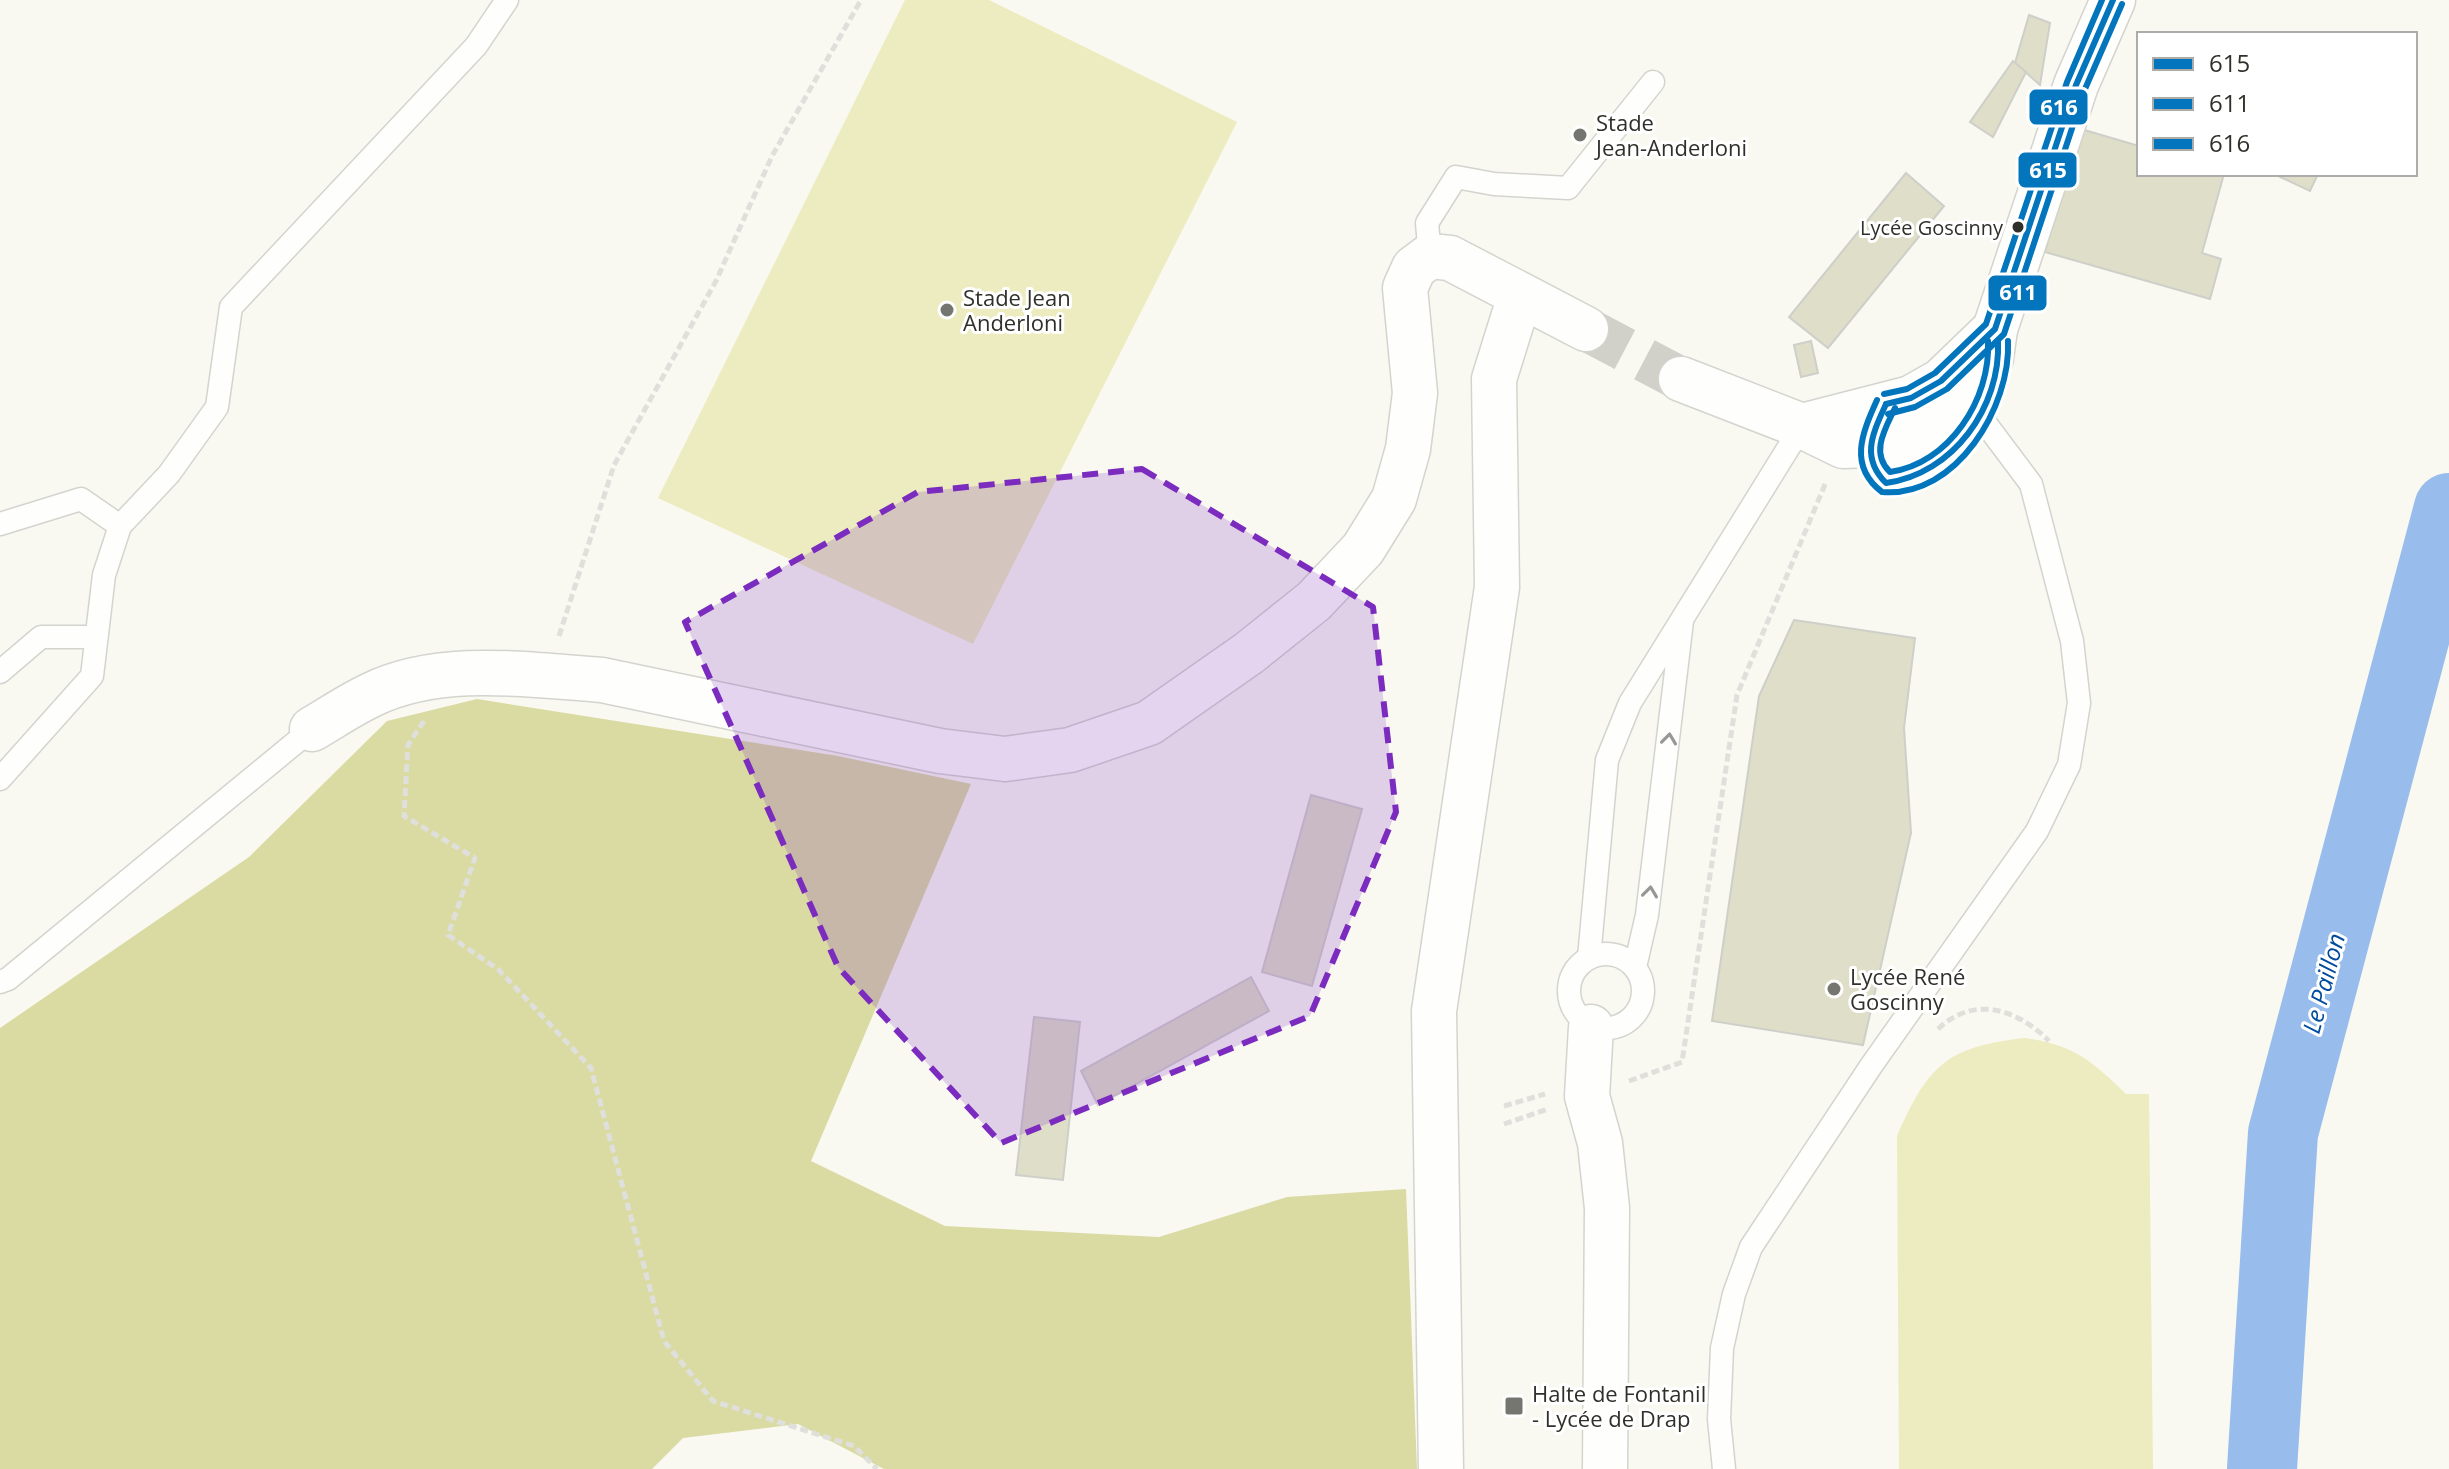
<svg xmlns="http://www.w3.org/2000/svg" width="2449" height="1469" font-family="'Open Sans',sans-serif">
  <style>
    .green { fill: #ececc0 }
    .forest { fill: #dadaa3 }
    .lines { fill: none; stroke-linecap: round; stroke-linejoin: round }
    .river { stroke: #98bcec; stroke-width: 70 }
    .building { fill: #dedec9; stroke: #cfcfca; stroke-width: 2 }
    .street-tunnel { stroke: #d1d1ca; stroke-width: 44; stroke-dasharray: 44 22; stroke-linecap: butt }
    .lane-casing { stroke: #d4d4cf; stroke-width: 25 }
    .street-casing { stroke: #d4d4cf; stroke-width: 47 }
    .path { stroke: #dfdfdc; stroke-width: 5; stroke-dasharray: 8 4; stroke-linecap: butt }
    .lane { stroke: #fefefd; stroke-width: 22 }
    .street { stroke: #fefefd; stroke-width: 44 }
    .bus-1-casing { stroke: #fff; stroke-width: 12 }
    .bus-2-casing { stroke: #fff; stroke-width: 12 }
    .bus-3-casing { stroke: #fff; stroke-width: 12 }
    .bus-1 { stroke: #0275bc; stroke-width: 6 }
    .bus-2 { stroke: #0275bc; stroke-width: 6 }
    .bus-3 { stroke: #0275bc; stroke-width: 6 }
    .oneway { stroke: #979794 }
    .marked { fill: #7b2cbf; fill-opacity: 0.2; stroke: #7b2cbf; stroke-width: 6; stroke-dasharray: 16 10; stroke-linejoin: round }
    .poi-dot { fill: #767671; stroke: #fff; stroke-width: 3 }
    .bus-dot { fill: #30302b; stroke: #fff; stroke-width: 3 }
    .labels { text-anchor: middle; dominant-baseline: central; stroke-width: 6; stroke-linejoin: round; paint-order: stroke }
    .bus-label { font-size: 20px; fill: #30302b; stroke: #fff; text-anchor: end }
    .poi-label { font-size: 22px; fill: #30302b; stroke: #fff; text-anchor: start }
    .water-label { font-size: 24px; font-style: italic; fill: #004b9d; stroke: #fff }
    .line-badge { stroke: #fff; stroke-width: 3 }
    .badge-label { font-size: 22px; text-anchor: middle; font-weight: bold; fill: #fff }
  </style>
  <rect width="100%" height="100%" fill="#f9f9f2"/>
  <!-- green -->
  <g class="green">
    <polygon points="905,0 989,0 1237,122 973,644 658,498"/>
    <path d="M 2025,1038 C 2074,1045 2092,1061 2126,1094 L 2149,1094 L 2153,1469 L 1899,1469 L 1897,1136 C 1929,1064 1947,1047 2025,1038 Z"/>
  </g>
  <!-- forest -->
  <polygon class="forest" points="477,699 838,756 971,784 811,1161 945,1226 1159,1237 1287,1197 1406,1189 1417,1469 884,1469 798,1424 683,1438 652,1469 0,1469 0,1028 249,857 387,721"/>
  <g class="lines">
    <!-- river -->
    <polyline class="river" points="2262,1469 2283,1133 2449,508"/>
  </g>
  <!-- building -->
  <g class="building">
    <polygon points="2029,15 2050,23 2040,85 2015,63"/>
    <polygon points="2013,61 2026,72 1993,137 1970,122"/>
    <polygon points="2081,129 2139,146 2139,174 2224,174 2202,253 2221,259 2210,299 2045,252"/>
    <polygon points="1906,173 1944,206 1828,348 1789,317"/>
    <polygon points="2274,174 2318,174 2310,191"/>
    <polygon points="1811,341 1818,373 1801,377 1794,345"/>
    <polygon points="1794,620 1915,638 1904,728 1911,833 1863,1045 1712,1021 1759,696"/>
    <polygon points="1311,795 1362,809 1312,986 1262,972"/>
    <polygon points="1251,977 1269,1011 1098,1105 1081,1071"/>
    <polygon points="1034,1017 1080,1022 1063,1180 1016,1175"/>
  </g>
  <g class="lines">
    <!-- street-tunnel -->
    <polyline class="street-tunnel" points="1586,329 1681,379"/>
    <defs>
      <g id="lane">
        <polyline points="1430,256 1427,223 1456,177 1494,184 1568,188 1653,82"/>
        <path d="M 1871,438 L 1869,463 L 1886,483 C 1929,485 1961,445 1982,412"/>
        <polyline points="0,524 81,499 120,526"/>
        <polyline points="0,672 41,637 94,637"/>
        <polyline points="0,779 92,676 104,575 120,526 169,474 217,407 231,307 476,46 507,0"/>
        <circle cx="1606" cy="991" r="37"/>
        <polyline points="1589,958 1607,760 1630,703 1802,426"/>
        <polyline points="1635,967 1647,915 1682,621"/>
        <polyline points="0,982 8,979 312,729"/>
        <polyline points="1724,1469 1719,1419 1722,1348 1734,1294 1751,1247 1871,1066 2037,831 2069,765 2079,703 2072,641 2031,484 1980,416"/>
      </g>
      <g id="street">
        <polyline points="1681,379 1802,426 1843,446 1893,444 1949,419 1977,392 1991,358 1995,329 2076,85 2113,0"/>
        <polyline points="1802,426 1911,398 1941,381 1995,329"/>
        <path d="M 312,729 C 331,718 350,705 371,695 C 440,661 528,675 602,680 L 940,751 L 1005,759 L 1070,750 L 1149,723 L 1249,653 L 1314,601 L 1363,549 L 1394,499 L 1408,449 L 1415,393 L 1405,288 L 1414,268 L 1430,256 L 1450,258 L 1586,329"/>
        <polyline points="1591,1027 1587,1096 1600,1143 1607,1208 1605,1469"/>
        <polyline points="1441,1469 1434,1011 1497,587 1494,379 1520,296"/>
      </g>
    </defs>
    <!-- lane casing -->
    <use href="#lane" class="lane-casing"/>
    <!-- street casing -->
    <use href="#street" class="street-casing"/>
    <!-- path -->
    <g class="path">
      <polyline points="559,636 614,465 716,281 772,156 861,0"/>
      <polyline points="424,721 408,745 404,816 475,858 448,935 499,970 591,1068 664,1341 713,1401 854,1446 877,1469"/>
      <path d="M 1938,1029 C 1975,994 2018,1010 2049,1041"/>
      <polyline points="1629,1081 1682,1062 1737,695 1826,482"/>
      <polyline points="1504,1106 1545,1094"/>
      <polyline points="1504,1124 1548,1109"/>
    </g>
    <!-- lane -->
    <use href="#lane" class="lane"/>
    <!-- street -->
    <use href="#street" class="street"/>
    <defs>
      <g id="bus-1">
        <polyline points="1886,404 1911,398 1941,381 1995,329 2076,85 2113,0"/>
        <path d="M 1886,404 C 1873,433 1860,457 1886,483 C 1953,474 2001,407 1998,341"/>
      </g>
      <g id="bus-2">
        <path d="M 1877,400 C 1862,433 1848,466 1882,492 C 1957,498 2011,406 2008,341"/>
        <polyline points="1888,414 1915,407 1947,389 2004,334 2085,89 2122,4"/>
      </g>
      <g id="bus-3">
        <polyline points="1884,394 1907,389 1935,373 1986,324 2067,82 2102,0"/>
        <path d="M 1895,408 C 1885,429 1870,453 1890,472 C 1949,464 1991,399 1988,341"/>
      </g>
    </defs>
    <!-- bus-1 casing -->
    <use href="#bus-1" class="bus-1-casing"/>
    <!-- bus-2 casing -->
    <use href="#bus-2" class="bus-2-casing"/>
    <!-- bus-3 casing -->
    <use href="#bus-3" class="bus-3-casing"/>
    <!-- bus-1 -->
    <use href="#bus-1" class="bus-1"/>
    <!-- bus-2 -->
    <use href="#bus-2" class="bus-2"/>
    <!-- bus-3 -->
    <use href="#bus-3" class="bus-3"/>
  </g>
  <!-- one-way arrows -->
  <defs><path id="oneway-chevron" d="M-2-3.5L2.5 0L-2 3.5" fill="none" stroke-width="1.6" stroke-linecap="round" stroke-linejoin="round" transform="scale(2)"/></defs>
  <g class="oneway">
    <use href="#oneway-chevron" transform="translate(1669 739) rotate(-83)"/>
    <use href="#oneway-chevron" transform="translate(1650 892) rotate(-83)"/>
  </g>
  <!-- marked area -->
  <path class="marked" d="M 1142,469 L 1373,607 L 1396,812 L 1310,1016 L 1001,1143 L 838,967 L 685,622 L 918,492 Z"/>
  <!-- markers -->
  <g class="poi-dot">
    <circle cx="1580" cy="135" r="8"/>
    <circle cx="947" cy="310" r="8"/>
    <circle cx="1834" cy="989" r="8"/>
    <rect x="1504" y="1396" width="20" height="20" rx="4"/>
  </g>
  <circle class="bus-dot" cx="2018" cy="227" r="7"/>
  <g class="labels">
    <!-- bus labels -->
    <g class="bus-label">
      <text x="2003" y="227">Lycée Goscinny</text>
    </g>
    <!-- poi labels -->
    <g class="poi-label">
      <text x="1596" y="122">Stade<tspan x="1596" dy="25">Jean-Anderloni</tspan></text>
      <text x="963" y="297">Stade Jean<tspan x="963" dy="25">Anderloni</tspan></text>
      <text x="1850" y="976">Lycée René<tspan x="1850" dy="25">Goscinny</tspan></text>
      <text x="1532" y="1393">Halte de Fontanil<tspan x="1532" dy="25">- Lycée de Drap</tspan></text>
    </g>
    <!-- water labels -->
    <g class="water-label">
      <text transform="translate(2323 983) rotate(-75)">Le Paillon</text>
    </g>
  </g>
  <g class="line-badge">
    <rect x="2028" y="88" width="61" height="38" rx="8" fill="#0275bc"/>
    <rect x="2017" y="151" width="61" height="38" rx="8" fill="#0275bc"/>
    <rect x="1987" y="274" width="61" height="38" rx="8" fill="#0275bc"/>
  </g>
  <g class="badge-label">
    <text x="2059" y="115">616</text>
    <text x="2048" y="178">615</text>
    <text x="2018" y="300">611</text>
  </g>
  <!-- legend -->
  <rect x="2137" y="32" width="280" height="144" fill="#ffffff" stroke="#acacaa" stroke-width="2"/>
  <rect x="2153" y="58" width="40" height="12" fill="#0275bc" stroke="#acacaa" stroke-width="2"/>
  <text x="2209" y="72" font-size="24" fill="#30302b">615</text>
  <rect x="2153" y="98" width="40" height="12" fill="#0275bc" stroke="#acacaa" stroke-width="2"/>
  <text x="2209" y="112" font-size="24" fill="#30302b">611</text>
  <rect x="2153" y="138" width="40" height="12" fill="#0275bc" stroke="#acacaa" stroke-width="2"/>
  <text x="2209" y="152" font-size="24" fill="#30302b">616</text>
</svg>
